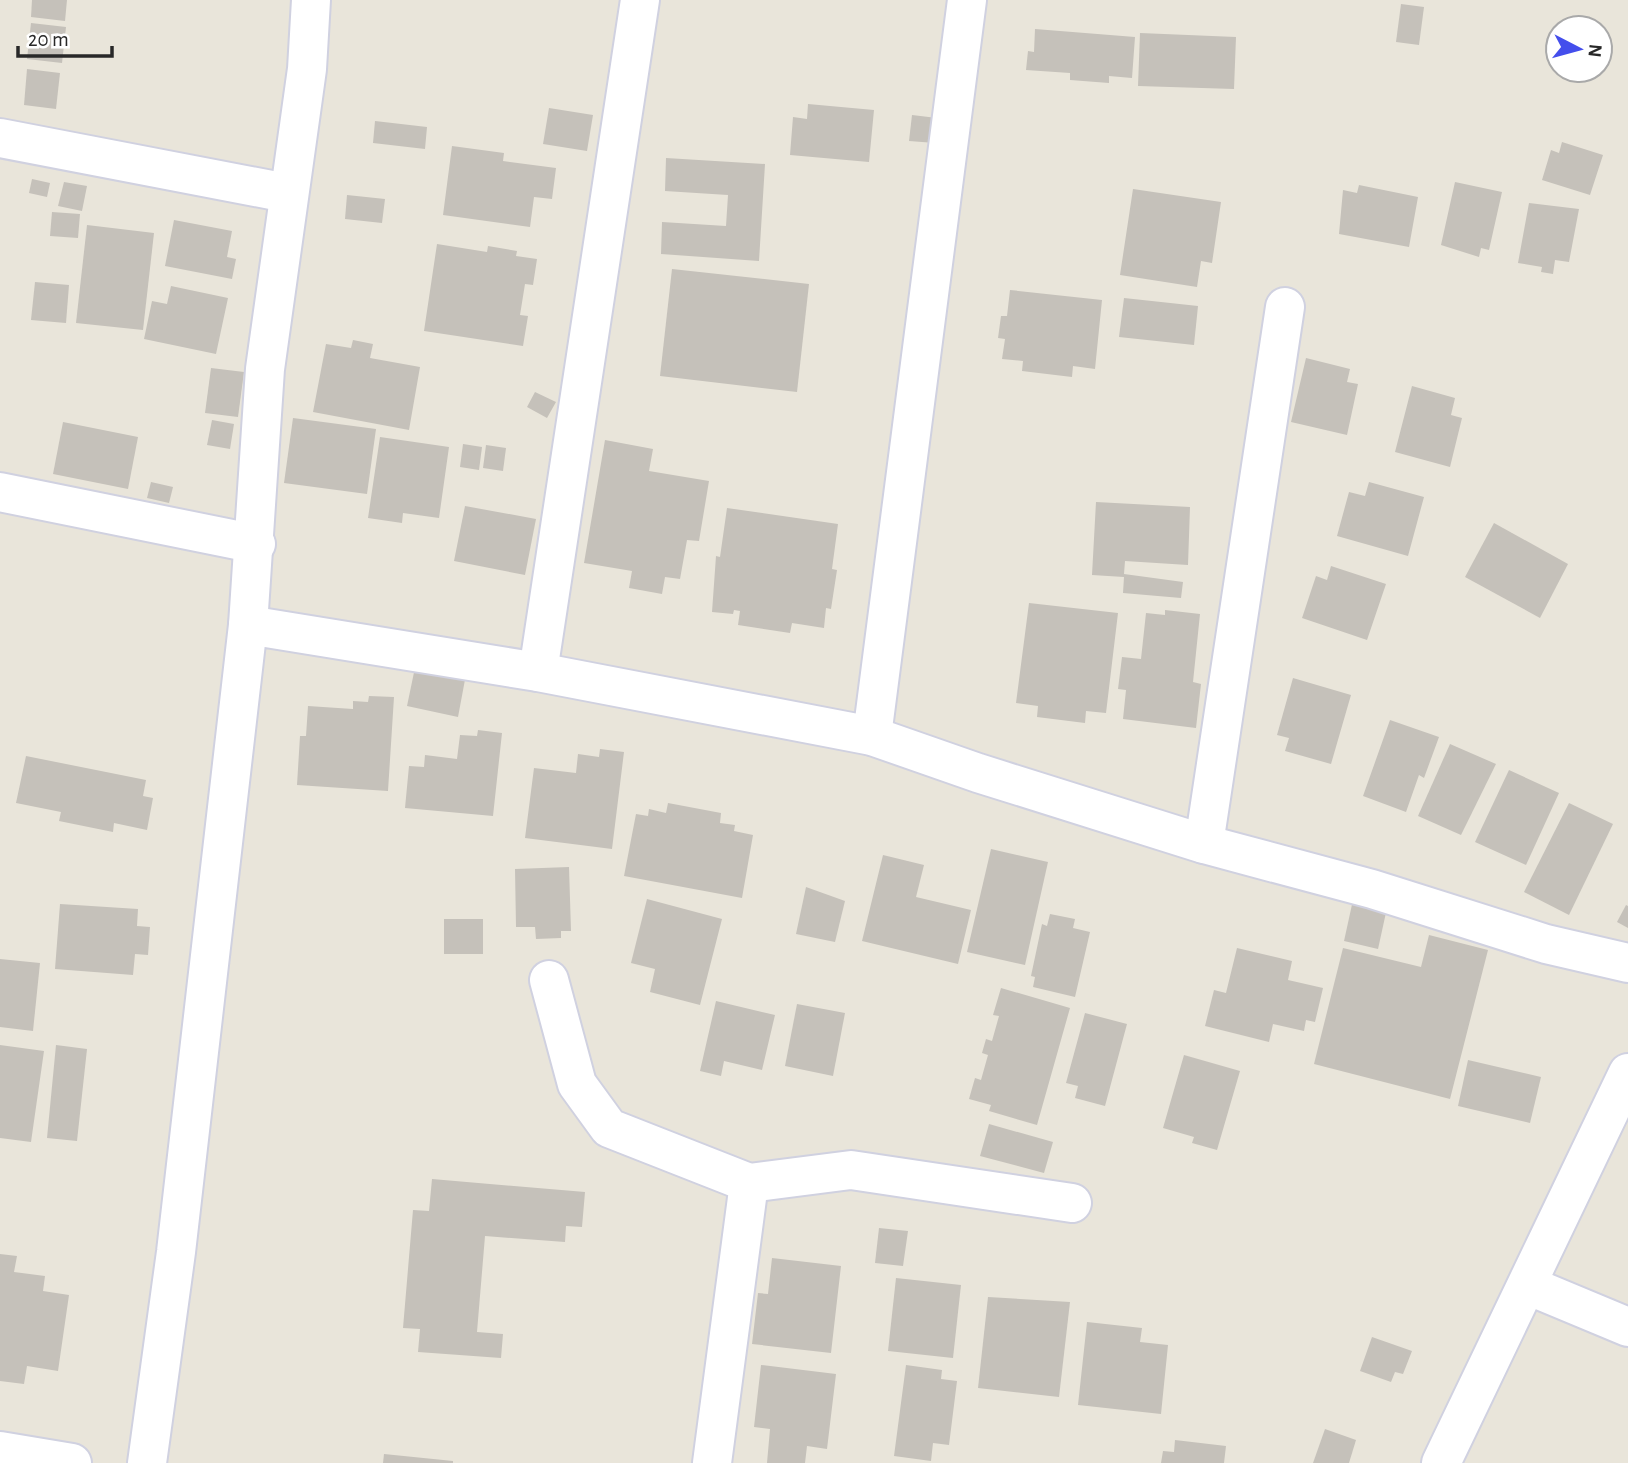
<svg xmlns="http://www.w3.org/2000/svg" width="1628" height="1463" font-family="'Alegreya Sans',sans-serif">
  <style>
    .building { fill: #c5c1ba }
    .lines { fill: none; stroke-linecap: round; stroke-linejoin: round }
    .minor-casing { stroke: #d0d1e0; stroke-width: 42 }
    .minor { stroke: #fff; stroke-width: 38 }
  </style>
  <rect width="100%" height="100%" fill="#e9e5da"/>
  <!-- building -->
  <g class="building">
    <polygon points="32,0 67,0 65,21 31,17"/>
    <polygon points="1401,4 1424,7 1419,45 1396,42"/>
    <polygon points="31,23 66,27 62,63 27,59"/>
    <polygon points="1035,29 1135,37 1132,78 1109,76 1109,83 1070,80 1070,73 1026,70 1028,51 1034,52"/>
    <polygon points="1140,33 1236,37 1234,89 1138,86"/>
    <polygon points="27,69 60,73 56,109 24,105"/>
    <polygon points="808,104 874,110 869,162 790,155 793,117 807,119"/>
    <polygon points="549,108 593,115 587,151 543,144"/>
    <polygon points="912,115 937,118 935,143 909,141"/>
    <polygon points="375,121 427,127 425,149 373,143"/>
    <polygon points="1562,142 1603,155 1590,195 1542,180 1551,150 1559,153"/>
    <polygon points="452,146 504,153 503,161 556,168 552,199 534,197 530,227 443,215"/>
    <polygon points="666,158 765,164 759,261 661,254 662,222 726,226 728,195 665,191"/>
    <polygon points="32,179 50,183 47,197 29,193"/>
    <polygon points="64,182 87,186 82,211 58,206"/>
    <polygon points="1455,182 1502,192 1489,250 1481,248 1479,257 1441,245"/>
    <polygon points="1359,185 1418,197 1409,247 1339,234 1343,190 1357,193"/>
    <polygon points="1133,189 1221,202 1212,263 1201,261 1197,287 1120,275"/>
    <polygon points="347,195 385,199 382,223 345,219"/>
    <polygon points="1529,203 1579,209 1569,262 1555,260 1553,274 1541,272 1542,267 1518,263"/>
    <polygon points="52,212 80,214 78,238 50,236"/>
    <polygon points="174,220 232,231 227,257 236,259 232,279 165,266"/>
    <polygon points="87,225 154,233 143,330 76,323"/>
    <polygon points="437,244 487,252 488,246 517,251 516,256 537,259 533,285 525,284 520,315 528,316 523,346 424,331"/>
    <polygon points="672,269 809,284 797,392 660,376"/>
    <polygon points="35,282 69,285 66,323 31,320"/>
    <polygon points="171,286 228,298 216,354 144,339 152,301 167,304"/>
    <polygon points="1010,290 1102,300 1095,369 1073,366 1072,377 1022,371 1023,361 1002,359 1005,339 998,338 1001,316 1007,316"/>
    <polygon points="1124,298 1198,306 1194,345 1119,337"/>
    <polygon points="353,340 373,344 370,358 420,367 409,430 313,412 326,344 351,348"/>
    <polygon points="1306,358 1350,369 1347,382 1358,384 1347,435 1291,422"/>
    <polygon points="211,368 244,372 238,417 205,413"/>
    <polygon points="1412,386 1455,398 1451,415 1462,418 1450,467 1395,452"/>
    <polygon points="535,392 556,402 547,418 527,407"/>
    <polygon points="293,418 376,429 367,494 284,483"/>
    <polygon points="212,420 234,424 230,449 207,445"/>
    <polygon points="63,422 138,437 128,489 53,474"/>
    <polygon points="380,437 449,447 439,518 403,513 402,523 368,518"/>
    <polygon points="605,440 653,449 649,471 709,481 699,541 687,540 680,579 665,577 662,594 629,588 632,571 584,563"/>
    <polygon points="463,444 482,447 479,470 460,467"/>
    <polygon points="486,445 506,448 503,471 483,468"/>
    <polygon points="151,482 173,487 169,503 147,498"/>
    <polygon points="1369,482 1424,497 1408,556 1337,536 1349,492 1365,496"/>
    <polygon points="1096,502 1190,507 1188,565 1125,561 1124,574 1183,582 1181,598 1123,593 1124,577 1092,575"/>
    <polygon points="465,506 536,519 525,575 454,561"/>
    <polygon points="727,508 838,524 832,569 837,570 831,609 826,608 824,628 792,623 790,633 738,625 740,611 734,610 733,614 712,612 716,556 720,557"/>
    <polygon points="1494,523 1568,564 1540,618 1465,577"/>
    <polygon points="1331,566 1386,584 1367,640 1302,618 1316,576 1327,580"/>
    <polygon points="1029,603 1118,613 1106,713 1086,711 1085,723 1037,717 1038,706 1016,703"/>
    <polygon points="1165,610 1200,614 1193,682 1201,684 1196,728 1123,719 1126,690 1118,689 1122,657 1141,659 1146,613 1165,615"/>
    <polygon points="417,658 467,669 458,717 407,706"/>
    <polygon points="1293,678 1351,695 1331,764 1285,751 1289,738 1277,735"/>
    <polygon points="369,696 394,697 388,791 297,785 300,736 306,736 308,706 353,709 353,701 368,702"/>
    <polygon points="1390,720 1439,737 1424,778 1419,775 1406,812 1363,796"/>
    <polygon points="478,730 502,733 493,816 405,808 409,766 424,767 425,755 457,759 460,735 477,736"/>
    <polygon points="1450,744 1496,764 1461,835 1418,816"/>
    <polygon points="600,749 624,752 612,849 525,838 534,768 576,773 578,754 599,757"/>
    <polygon points="26,756 146,780 143,796 153,798 147,830 114,823 113,832 59,821 61,812 16,803"/>
    <polygon points="1509,770 1559,793 1526,865 1475,842"/>
    <polygon points="668,803 721,813 720,823 735,825 734,831 753,835 742,898 624,876 636,814 648,816 649,809 666,813"/>
    <polygon points="1569,803 1613,824 1569,915 1524,892"/>
    <polygon points="991,849 1048,862 1025,965 967,952"/>
    <polygon points="883,855 924,865 916,897 971,910 958,964 862,941"/>
    <polygon points="569,867 571,931 561,931 561,938 536,939 535,927 516,927 515,869"/>
    <polygon points="806,887 845,901 835,942 796,934"/>
    <polygon points="647,899 722,919 700,1005 650,992 655,969 631,963"/>
    <polygon points="1353,900 1387,908 1378,949 1344,941"/>
    <polygon points="60,904 138,909 137,926 150,927 148,955 135,954 133,975 55,969"/>
    <polygon points="1626,905 1628,906 1628,928 1617,922"/>
    <polygon points="1050,914 1075,919 1073,928 1090,932 1075,997 1033,987 1035,977 1031,976 1042,924 1047,926"/>
    <rect x="444" y="919" width="39" height="35"/>
    <polygon points="1429,935 1488,950 1450,1099 1314,1064 1343,948 1421,967"/>
    <polygon points="1237,948 1292,961 1288,980 1323,988 1315,1022 1306,1020 1304,1031 1273,1024 1269,1042 1205,1026 1214,990 1226,993"/>
    <polygon points="0,959 40,963 33,1031 0,1027"/>
    <polygon points="1001,988 1070,1008 1037,1125 989,1111 991,1105 969,1099 975,1078 981,1080 988,1055 982,1053 986,1039 992,1041 999,1016 993,1015"/>
    <polygon points="716,1001 775,1015 762,1070 724,1061 721,1076 700,1071"/>
    <polygon points="797,1004 845,1013 833,1076 785,1066"/>
    <polygon points="1085,1013 1127,1024 1105,1106 1075,1098 1078,1086 1066,1083"/>
    <polygon points="0,1045 44,1051 31,1142 0,1138"/>
    <polygon points="56,1045 87,1049 77,1141 47,1138"/>
    <polygon points="1184,1055 1240,1071 1217,1150 1192,1143 1194,1137 1163,1128"/>
    <polygon points="1468,1060 1541,1077 1530,1123 1458,1106"/>
    <polygon points="989,1124 1053,1142 1044,1173 980,1156"/>
    <polygon points="432,1179 585,1192 582,1227 566,1226 565,1242 485,1236 477,1332 503,1334 501,1358 418,1352 420,1329 403,1328 413,1210 429,1211"/>
    <polygon points="879,1228 908,1231 903,1266 875,1263"/>
    <polygon points="0,1254 17,1256 14,1272 45,1276 43,1291 69,1295 58,1371 27,1366 24,1384 0,1381"/>
    <polygon points="772,1258 841,1266 831,1353 752,1344 758,1293 768,1294"/>
    <polygon points="896,1278 961,1285 953,1358 888,1351"/>
    <polygon points="988,1297 1070,1302 1059,1397 978,1388"/>
    <polygon points="1087,1322 1142,1328 1140,1342 1168,1345 1161,1414 1078,1405"/>
    <polygon points="1372,1337 1412,1351 1403,1374 1395,1372 1391,1382 1360,1371"/>
    <polygon points="761,1365 836,1374 827,1449 807,1446 805,1463 767,1463 770,1429 754,1427"/>
    <polygon points="906,1365 942,1370 941,1379 957,1381 949,1445 933,1443 931,1461 894,1456"/>
    <polygon points="1325,1429 1356,1440 1349,1463 1313,1463"/>
    <polygon points="1175,1440 1226,1446 1224,1463 1161,1463 1163,1451 1174,1452"/>
    <polygon points="384,1454 453,1461 453,1463 383,1463"/>
  </g>
  <g class="lines">
    <defs>
      <g id="minor">
        <polyline points="0,138 287,193"/>
        <polyline points="0,492 256,544"/>
        <polyline points="248,625 265,369 307,69 311,0"/>
        <polyline points="538,672 640,0"/>
        <polyline points="872,736 967,0"/>
        <polyline points="1204,844 1285,307"/>
        <polyline points="549,980 577,1084 609,1128 749,1183 851,1170 1072,1203"/>
        <polyline points="1527,1285 1628,1327"/>
        <polyline points="0,1451 72,1463"/>
        <polyline points="147,1463 176,1252 248,625 538,672 872,736 978,773 1204,844 1372,889 1546,944 1628,963"/>
        <polyline points="712,1463 749,1183"/>
        <polyline points="1441,1463 1628,1073"/>
      </g>
    </defs>
    <!-- minor casing -->
    <use href="#minor" class="minor-casing"/>
    <!-- minor -->
    <use href="#minor" class="minor"/>
  </g>
  <!-- north arrow -->
  <g transform="translate(1579 49) rotate(96)"><circle r="33" fill="#ffffff" stroke="#a9a9a9" stroke-width="2"/>
  <path d="M0-5L12 26L0 18L-12 26Z" fill="#444eec"/>
  <text y="-10" font-size="19" font-weight="bold" text-anchor="middle" fill="#282828">N</text>
  </g>
  <!-- scale -->
  <path d="M18 46v10h94v-10" fill="none" stroke="#282828" stroke-width="3.5"/>
  <text x="28" y="46" font-size="21" fill="#282828" stroke="#ffffff" stroke-width="5" paint-order="stroke">20 m</text>
</svg>
